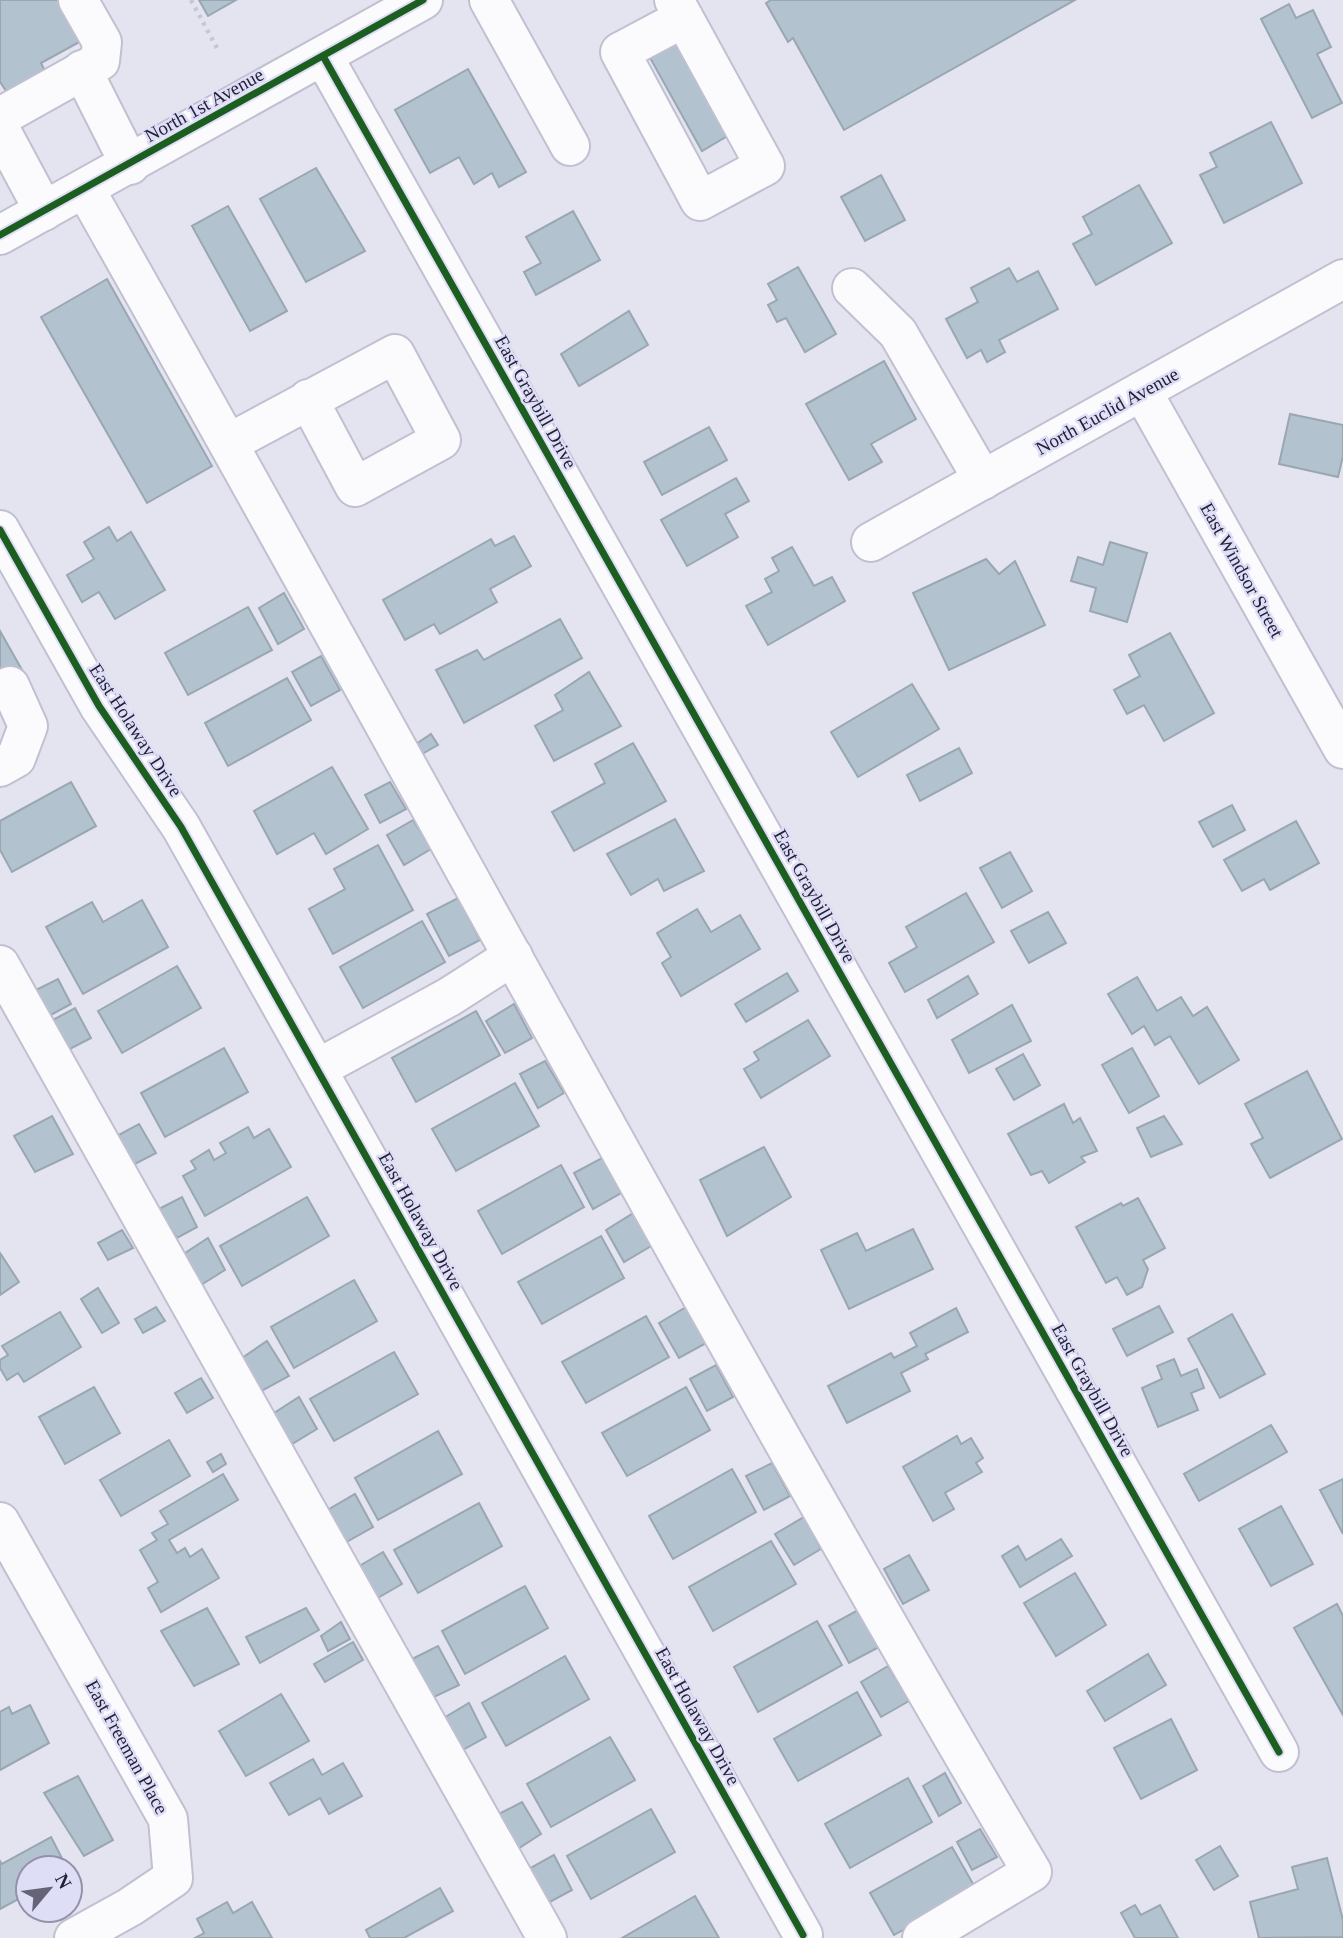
<svg xmlns="http://www.w3.org/2000/svg" width="1343" height="1938" font-family="Georgia,serif">
  <style>
    .building { fill: #b2c2cf; stroke: #99a7b2; stroke-width: 2 }
    .lines { fill: none; stroke-linecap: round; stroke-linejoin: round }
    .minor-casing { stroke: #c1c0d1; stroke-width: 42 }
    .major-casing { stroke: #c1c0d1; stroke-width: 42 }
    .path { stroke: #c8c7cd; stroke-width: 4.5; stroke-dasharray: 3.5 5; stroke-linecap: butt }
    .minor { stroke: #fbfbfd; stroke-width: 38 }
    .major { stroke: #fbfbfd; stroke-width: 38 }
    .cycleway-casing { stroke: #dfdef7; stroke-width: 11 }
    .cycleway { stroke: #1b5e20; stroke-width: 7 }
    .labels { text-anchor: middle; dominant-baseline: central; stroke-width: 5; stroke-linejoin: round; paint-order: stroke }
    .street-label { font-size: 19px; fill: #211f35; stroke: #dfdef7 }
  </style>
  <rect width="100%" height="100%" fill="#e4e4f1"/>
  <!-- building -->
  <g class="building">
    <polygon points="0,0 73,0 92,35 41,63 50,81 13,101 0,82"/>
    <polygon points="199,0 236,0 208,16"/>
    <polygon points="771,0 1075,0 844,130 793,38 788,42 766,3"/>
    <polygon points="1289,4 1296,18 1313,10 1331,47 1317,54 1342,103 1312,118 1261,19"/>
    <polygon points="684,37 736,131 702,151 649,56"/>
    <polygon points="468,69 526,172 499,187 492,173 474,184 459,157 430,173 395,110"/>
    <polygon points="1271,122 1302,183 1224,223 1200,175 1217,167 1210,153"/>
    <polygon points="316,168 365,251 306,282 260,199"/>
    <polygon points="881,175 905,220 865,241 841,197"/>
    <polygon points="1139,185 1172,243 1096,285 1073,244 1092,234 1083,217"/>
    <polygon points="228,206 287,311 250,331 192,226"/>
    <polygon points="573,211 600,260 536,295 524,272 541,263 526,237"/>
    <polygon points="798,267 836,334 805,352 786,318 777,322 768,305 777,300 768,284"/>
    <polygon points="1009,268 1017,282 1038,271 1058,309 999,340 1005,352 987,362 981,350 967,358 946,319 978,302 971,288"/>
    <polygon points="107,279 212,466 147,503 41,317"/>
    <polygon points="629,311 648,345 579,386 561,354"/>
    <polygon points="884,361 916,419 871,444 882,462 849,480 806,404"/>
    <polygon points="1290,414 1343,425 1343,456 1338,477 1279,464"/>
    <polygon points="709,427 727,460 662,495 644,462"/>
    <polygon points="736,478 749,501 725,514 738,537 687,566 661,520"/>
    <polygon points="109,527 117,541 131,532 165,590 115,619 99,592 82,602 67,575 94,559 84,542"/>
    <polygon points="514,536 531,566 490,589 497,602 440,634 434,624 405,640 383,600 491,539 495,546"/>
    <polygon points="1110,542 1147,553 1127,622 1090,611 1096,588 1071,581 1078,557 1103,565"/>
    <polygon points="792,547 814,586 832,577 845,601 768,645 746,606 772,592 765,579 779,571 772,558"/>
    <polygon points="986,559 999,574 1015,561 1045,625 949,670 913,593"/>
    <polygon points="284,593 304,629 278,644 259,608"/>
    <polygon points="248,607 272,650 188,695 165,653"/>
    <polygon points="560,619 582,658 464,723 436,670 477,650 484,660"/>
    <polygon points="0,631 26,677 0,692"/>
    <polygon points="1170,633 1214,713 1164,741 1144,705 1127,714 1114,690 1140,676 1129,655"/>
    <polygon points="321,656 340,690 311,706 292,672"/>
    <polygon points="589,672 621,726 554,761 535,726 563,710 555,695"/>
    <polygon points="287,678 311,720 228,766 205,723"/>
    <polygon points="912,684 939,729 858,777 831,732"/>
    <polygon points="431,734 438,745 422,754 416,744"/>
    <polygon points="633,743 666,801 574,851 552,812 605,783 595,764"/>
    <polygon points="959,748 972,773 920,801 907,775"/>
    <polygon points="332,767 368,829 326,854 314,833 277,854 254,811"/>
    <polygon points="71,782 96,826 12,872 0,850 0,821"/>
    <polygon points="390,782 406,809 380,823 365,795"/>
    <polygon points="1232,805 1245,830 1213,847 1199,822"/>
    <polygon points="675,819 704,871 664,891 658,879 631,895 607,854"/>
    <polygon points="413,820 431,849 404,865 387,835"/>
    <polygon points="1296,821 1319,863 1270,890 1264,879 1242,891 1224,860"/>
    <polygon points="378,845 413,910 333,954 309,909 345,889 334,869"/>
    <polygon points="1010,852 1032,891 1002,908 980,868"/>
    <polygon points="966,893 994,942 905,992 889,963 917,947 906,927"/>
    <polygon points="458,898 480,940 449,956 427,914"/>
    <polygon points="142,900 168,947 83,994 46,927 92,902 103,922"/>
    <polygon points="697,909 711,932 740,915 760,949 681,996 662,963 671,957 657,933"/>
    <polygon points="1048,912 1066,943 1029,963 1011,931"/>
    <polygon points="422,921 445,962 363,1008 340,967"/>
    <polygon points="177,966 201,1008 122,1053 98,1011"/>
    <polygon points="787,973 798,991 746,1022 735,1004"/>
    <polygon points="968,976 978,994 937,1018 928,1000"/>
    <polygon points="1137,977 1157,1011 1181,997 1193,1016 1207,1007 1239,1060 1199,1084 1170,1036 1155,1045 1144,1026 1132,1034 1108,994"/>
    <polygon points="58,979 71,1004 47,1017 32,992"/>
    <polygon points="514,1004 532,1038 505,1053 486,1021"/>
    <polygon points="1012,1005 1031,1041 969,1073 952,1040"/>
    <polygon points="75,1008 91,1038 68,1050 51,1021"/>
    <polygon points="476,1011 500,1055 416,1102 392,1058"/>
    <polygon points="808,1020 830,1056 761,1098 744,1069 759,1060 754,1052"/>
    <polygon points="224,1048 248,1092 165,1137 141,1093"/>
    <polygon points="1132,1048 1159,1096 1129,1113 1102,1065"/>
    <polygon points="1023,1054 1040,1085 1014,1100 996,1069"/>
    <polygon points="545,1061 564,1093 538,1108 520,1074"/>
    <polygon points="1307,1071 1342,1139 1270,1178 1251,1144 1263,1138 1245,1104"/>
    <polygon points="515,1083 539,1126 456,1171 432,1129"/>
    <polygon points="1064,1104 1073,1123 1080,1118 1097,1151 1081,1157 1085,1162 1049,1183 1042,1171 1031,1175 1008,1134"/>
    <polygon points="52,1116 73,1154 35,1172 14,1136"/>
    <polygon points="1164,1116 1182,1144 1151,1157 1137,1128"/>
    <polygon points="139,1124 156,1153 131,1166 115,1137"/>
    <polygon points="248,1127 254,1138 269,1129 291,1167 205,1216 183,1176 196,1169 191,1161 209,1150 214,1160 226,1153 220,1143"/>
    <polygon points="764,1147 791,1197 727,1236 700,1180"/>
    <polygon points="602,1158 621,1193 593,1209 574,1173"/>
    <polygon points="561,1165 584,1207 502,1254 478,1211"/>
    <polygon points="182,1197 197,1227 177,1238 159,1209"/>
    <polygon points="307,1197 329,1236 242,1286 220,1246"/>
    <polygon points="1138,1198 1165,1248 1143,1260 1148,1269 1142,1287 1127,1295 1117,1277 1106,1283 1076,1227 1121,1203 1123,1206"/>
    <polygon points="635,1212 653,1245 624,1262 606,1230"/>
    <polygon points="913,1229 933,1269 849,1309 821,1250 857,1233 866,1251"/>
    <polygon points="122,1230 133,1248 108,1260 98,1243"/>
    <polygon points="601,1236 624,1278 542,1324 518,1282"/>
    <polygon points="208,1238 225,1270 201,1285 182,1255"/>
    <polygon points="0,1253 19,1282 0,1295"/>
    <polygon points="354,1280 377,1321 294,1368 271,1327"/>
    <polygon points="98,1288 119,1323 102,1333 81,1299"/>
    <polygon points="688,1306 708,1342 679,1358 659,1323"/>
    <polygon points="1159,1306 1173,1332 1127,1356 1113,1329"/>
    <polygon points="156,1307 165,1321 143,1333 135,1319"/>
    <polygon points="956,1308 968,1332 925,1354 928,1359 901,1373 910,1391 847,1423 828,1386 891,1353 894,1358 917,1346 910,1333"/>
    <polygon points="60,1312 81,1347 24,1382 18,1373 7,1380 0,1368 0,1360 8,1355 2,1346"/>
    <polygon points="1232,1314 1265,1374 1220,1398 1188,1339"/>
    <polygon points="646,1316 669,1357 586,1403 562,1362"/>
    <polygon points="267,1341 289,1376 258,1393 239,1360"/>
    <polygon points="394,1352 418,1394 334,1441 310,1399"/>
    <polygon points="1174,1359 1181,1376 1197,1369 1204,1388 1191,1393 1198,1410 1158,1427 1142,1388 1162,1379 1157,1366"/>
    <polygon points="716,1365 733,1397 707,1411 690,1379"/>
    <polygon points="201,1378 213,1398 187,1413 175,1393"/>
    <polygon points="94,1387 120,1433 65,1464 39,1417"/>
    <polygon points="686,1387 710,1430 627,1476 602,1433"/>
    <polygon points="299,1397 317,1429 292,1444 274,1413"/>
    <polygon points="1271,1425 1287,1452 1199,1501 1184,1474"/>
    <polygon points="438,1431 462,1474 378,1520 355,1478"/>
    <polygon points="957,1436 961,1444 971,1438 983,1458 976,1463 982,1472 945,1493 954,1509 933,1521 903,1467"/>
    <polygon points="169,1440 190,1476 121,1516 100,1480"/>
    <polygon points="221,1454 226,1464 213,1472 207,1462"/>
    <polygon points="772,1463 790,1496 764,1510 746,1476"/>
    <polygon points="732,1469 756,1512 673,1559 649,1516"/>
    <polygon points="223,1474 238,1500 169,1540 177,1553 185,1548 190,1557 202,1549 219,1578 161,1612 148,1588 158,1582 140,1550 157,1540 152,1533 168,1524 160,1511"/>
    <polygon points="1343,1479 1343,1534 1320,1490"/>
    <polygon points="355,1494 373,1527 343,1544 324,1512"/>
    <polygon points="479,1503 502,1546 418,1593 394,1550"/>
    <polygon points="1281,1506 1313,1564 1271,1586 1239,1529"/>
    <polygon points="804,1517 821,1549 794,1565 775,1534"/>
    <polygon points="1061,1539 1072,1556 1020,1587 1002,1556 1018,1546 1026,1560"/>
    <polygon points="771,1541 796,1584 713,1631 689,1587"/>
    <polygon points="383,1552 402,1584 376,1599 356,1568"/>
    <polygon points="909,1555 929,1590 903,1604 884,1569"/>
    <polygon points="1075,1573 1106,1625 1056,1656 1024,1603"/>
    <polygon points="525,1586 548,1628 465,1674 442,1631"/>
    <polygon points="1337,1604 1343,1616 1343,1715 1294,1628"/>
    <polygon points="207,1608 239,1664 194,1686 161,1631"/>
    <polygon points="306,1608 319,1630 260,1663 246,1637"/>
    <polygon points="858,1610 879,1647 849,1663 829,1626"/>
    <polygon points="817,1621 842,1665 758,1712 734,1667"/>
    <polygon points="341,1622 350,1639 328,1651 321,1636"/>
    <polygon points="353,1642 363,1660 325,1682 314,1664"/>
    <polygon points="438,1646 459,1685 432,1698 412,1659"/>
    <polygon points="1148,1654 1166,1685 1105,1721 1087,1691"/>
    <polygon points="565,1656 589,1699 506,1746 482,1703"/>
    <polygon points="888,1666 909,1701 881,1717 861,1682"/>
    <polygon points="857,1692 881,1735 798,1781 774,1739"/>
    <polygon points="281,1694 309,1741 246,1776 219,1731"/>
    <polygon points="469,1703 486,1737 461,1751 442,1719"/>
    <polygon points="30,1705 49,1743 0,1770 0,1712 9,1707 12,1714"/>
    <polygon points="1171,1719 1197,1770 1141,1799 1114,1748"/>
    <polygon points="610,1737 635,1780 551,1827 527,1784"/>
    <polygon points="313,1759 322,1775 343,1763 362,1796 329,1814 320,1798 289,1815 270,1783"/>
    <polygon points="945,1773 961,1803 939,1816 923,1786"/>
    <polygon points="78,1776 113,1840 84,1856 44,1793"/>
    <polygon points="908,1778 932,1822 850,1868 825,1824"/>
    <polygon points="522,1802 541,1834 516,1850 497,1815"/>
    <polygon points="651,1809 675,1852 591,1899 567,1856"/>
    <polygon points="980,1829 997,1857 972,1870 957,1842"/>
    <polygon points="51,1837 67,1868 28,1868 28,1894 0,1909 0,1861 2,1864"/>
    <polygon points="1220,1846 1238,1876 1214,1890 1196,1860"/>
    <polygon points="952,1847 976,1889 894,1935 870,1893"/>
    <polygon points="554,1855 572,1890 548,1903 529,1869"/>
    <polygon points="1327,1858 1343,1920 1343,1937 1259,1938 1250,1902 1298,1889 1292,1867"/>
    <polygon points="440,1888 453,1911 404,1938 370,1938 366,1930"/>
    <polygon points="695,1896 719,1938 622,1938"/>
    <polygon points="227,1902 233,1913 252,1902 272,1938 195,1938 204,1933 197,1919"/>
    <polygon points="1135,1905 1141,1915 1160,1905 1178,1938 1135,1938 1121,1913"/>
  </g>
  <g class="lines">
    <defs>
      <g id="minor">
        <polyline points="489,0 570,146"/>
        <polyline points="674,0 765,166 700,201 620,52 684,18"/>
        <polyline points="323,56 1279,1752"/>
        <polyline points="82,70 130,165"/>
        <polyline points="0,117 100,61 102,42 78,0"/>
        <polyline points="0,129 44,211"/>
        <path d="M 85,189 C 403,749 704,1318 1032,1872 L 922,1938"/>
        <polyline points="852,288 898,333 983,480"/>
        <polyline points="1142,391 1343,749"/>
        <polyline points="229,443 395,354 441,440 355,487 308,399"/>
        <polyline points="0,530 99,706 181,827 803,1935"/>
        <polyline points="871,542 1343,279"/>
        <polyline points="0,767 16,758 28,726 10,686"/>
        <polyline points="0,965 547,1938"/>
        <polyline points="317,1069 449,997 513,956"/>
        <polyline points="0,1522 168,1819 173,1878 130,1907 74,1938"/>
      </g>
      <polyline id="major" points="0,235 423,0"/>
    </defs>
    <!-- minor casing -->
    <use href="#minor" class="minor-casing"/>
    <!-- major casing -->
    <use href="#major" class="major-casing"/>
    <!-- path -->
    <polyline class="path" points="191,0 218,50"/>
    <!-- minor -->
    <use href="#minor" class="minor"/>
    <!-- major -->
    <use href="#major" class="major"/>
    <defs>
      <g id="cycleway">
        <polyline points="323,56 1279,1752"/>
        <polyline points="0,235 423,0"/>
        <polyline points="0,530 99,706 181,827 803,1935"/>
      </g>
    </defs>
    <!-- cycleway casing -->
    <use href="#cycleway" class="cycleway-casing"/>
    <!-- cycleway -->
    <use href="#cycleway" class="cycleway"/>
  </g>
  <g class="labels">
    <!-- street labels -->
    <g class="street-label">
      <text transform="translate(204 105) rotate(-29)">North 1st Avenue</text>
      <text transform="translate(536 402) rotate(61)">East Graybill Drive</text>
      <text transform="translate(1107 411) rotate(-29)">North Euclid Avenue</text>
      <text transform="translate(1242 570) rotate(61)">East Windsor Street</text>
      <text transform="translate(136 730) rotate(57)">East Holaway Drive</text>
      <text transform="translate(815 896) rotate(61)">East Graybill Drive</text>
      <text transform="translate(421 1221) rotate(61)">East Holaway Drive</text>
      <text transform="translate(1093 1390) rotate(61)">East Graybill Drive</text>
      <text transform="translate(698 1716) rotate(61)">East Holaway Drive</text>
      <text transform="translate(127 1747) rotate(61)">East Freeman Place</text>
    </g>
  </g>
  <!-- north arrow -->
  <g transform="translate(49 1889) rotate(61)"><circle r="33" fill="#dfdef7" stroke="#9392a9" stroke-width="2"/>
  <path d="M0-5L12 26L0 18L-12 26Z" fill="#656477"/>
  <text y="-10" font-size="19" font-weight="bold" text-anchor="middle" fill="#211f35">N</text>
  </g>
</svg>
